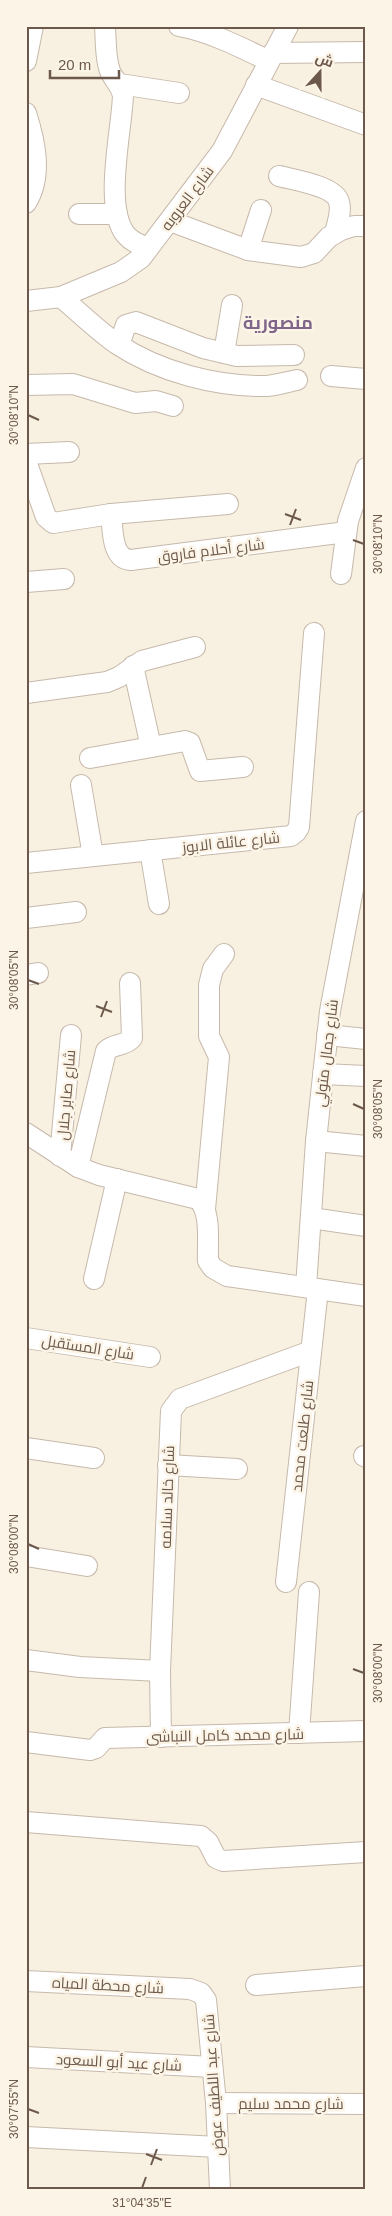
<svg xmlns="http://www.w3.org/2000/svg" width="392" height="2216" font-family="Helvetica,Cairo,sans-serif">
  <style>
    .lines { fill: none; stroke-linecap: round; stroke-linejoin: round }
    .street-casing { stroke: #c7b9ab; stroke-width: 22 }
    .street { stroke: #fff; stroke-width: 20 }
    .ticks { fill: none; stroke: #6c594c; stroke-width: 2 }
    .labels { text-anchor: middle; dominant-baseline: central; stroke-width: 5; stroke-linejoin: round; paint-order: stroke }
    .street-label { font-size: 15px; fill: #6c594c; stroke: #fcf5e7 }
    .quarter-label { font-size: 18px; font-weight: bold; fill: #7e6589; stroke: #fcf5e7 }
    .neatline { fill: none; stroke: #6c594c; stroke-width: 2 }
    .ticks-label { font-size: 12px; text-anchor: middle; fill: #6c594c }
  </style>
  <rect width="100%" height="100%" fill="#f8f1e2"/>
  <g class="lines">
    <defs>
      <g id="street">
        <path d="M 105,26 C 106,40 105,58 110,71 C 114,81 120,83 123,95 C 122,130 103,207 126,235 C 132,242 140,245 148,248"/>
        <path d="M 179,26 C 211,32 240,47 269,61"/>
        <polyline points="273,53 366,52"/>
        <polyline points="26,61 33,26"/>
        <polyline points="120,84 179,93"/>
        <polyline points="256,85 366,125"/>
        <path d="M 26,113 C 35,141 43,176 26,203"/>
        <path d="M 279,176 C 294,180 335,186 339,202 C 342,211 337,224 335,233"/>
        <polyline points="79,214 117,214"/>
        <polyline points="170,221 248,250 301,257 314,253 329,237 341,230 354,226 366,226"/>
        <polyline points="248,250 261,210"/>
        <path d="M 61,297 C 80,313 97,330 117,344 C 159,372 217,387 267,386 C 277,385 287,382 297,380"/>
        <polyline points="26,301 61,297 121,272 141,258 222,151 288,26"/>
        <polyline points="119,345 126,325 136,322 203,348 237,356 294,355"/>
        <polyline points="224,353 232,305"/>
        <polyline points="331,376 366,379"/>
        <polyline points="26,385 73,384 135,403 156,401 173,406"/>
        <polyline points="26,454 69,452"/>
        <polyline points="26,461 46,517 53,523 111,514 228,504"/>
        <path d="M 111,514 C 113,529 111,559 131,560 L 346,532"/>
        <polyline points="341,574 348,521 366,468"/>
        <polyline points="26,582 64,579"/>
        <polyline points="133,666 151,747"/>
        <polyline points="26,693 107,682 119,677 142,661 195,647"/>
        <polyline points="90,758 185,741 190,743 200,771 243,767"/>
        <polyline points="81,785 93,856"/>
        <polyline points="150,850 159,904"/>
        <polyline points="26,863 291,836 296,832 299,827 314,633"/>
        <polyline points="26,918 76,912"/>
        <polyline points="26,975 38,973"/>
        <polyline points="327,1035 366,1039"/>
        <polyline points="323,1074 366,1076"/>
        <path d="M 26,1133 L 78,1167 L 99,1175 L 198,1199 C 212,1212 207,1243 208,1261 L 213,1268 L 227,1276 L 366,1296"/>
        <polyline points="316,1141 366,1146"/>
        <polyline points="60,1156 71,1035"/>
        <path d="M 78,1167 L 106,1051 C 114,1043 124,1047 132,1038 L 130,983"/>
        <polyline points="205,1209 219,1057 209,1036 209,985 213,969 224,954"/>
        <polyline points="311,1218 366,1226"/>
        <polyline points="94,1279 117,1179"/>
        <polyline points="306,1287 316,1141 330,1011 366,821"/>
        <polyline points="26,1338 150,1357"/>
        <polyline points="26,1448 94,1458"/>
        <polyline points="364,1456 366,1457"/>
        <polyline points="168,1465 237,1469"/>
        <polyline points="26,1556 87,1566"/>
        <polyline points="286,1582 318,1289"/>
        <polyline points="26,1660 80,1667 160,1671"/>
        <polyline points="299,1733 309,1592"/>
        <polyline points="161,1737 160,1671 171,1411 180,1399 311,1351"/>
        <polyline points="26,1742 90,1750 96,1748 105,1738 366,1731"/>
        <polyline points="26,1822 201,1836 208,1842 216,1858 223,1861 366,1852"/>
        <polyline points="26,1981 190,1989 201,1993 206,2000 216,2103 220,2190"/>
        <polyline points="256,1985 366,1976"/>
        <polyline points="26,2057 212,2067"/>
        <polyline points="216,2103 366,2104"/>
        <polyline points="26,2137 218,2147"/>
      </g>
    </defs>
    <!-- street casing -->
    <use href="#street" class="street-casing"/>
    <!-- street -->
    <use href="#street" class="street"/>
  </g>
  <!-- ticks -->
  <path class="ticks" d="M 28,415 L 39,420M 285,514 L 301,520M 290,525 L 296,509M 353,540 L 364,544M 28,980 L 39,984M 96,1006 L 112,1012M 101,1017 L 107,1001M 353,1104 L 364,1109M 28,1544 L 39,1549M 353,1669 L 364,1673M 28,2109 L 39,2113M 146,2154 L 162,2160M 151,2165 L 157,2149M 142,2188 L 146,2177"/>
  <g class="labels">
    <!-- street labels -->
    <g class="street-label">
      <text transform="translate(187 198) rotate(-53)">شارع العروبه</text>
      <text transform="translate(211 550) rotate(-7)">شارع أحلام فاروق</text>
      <text transform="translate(231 842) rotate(-6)">شارع عائلة الابوز</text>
      <text transform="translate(326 1053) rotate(-83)">شارع جمال متولي</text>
      <text transform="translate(66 1095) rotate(-85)">شارع صابر جلال</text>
      <text transform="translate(88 1347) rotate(9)">شارع المستقبل</text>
      <text transform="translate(302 1436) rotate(-84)">شارع طلعت محمد</text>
      <text transform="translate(167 1497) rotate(-88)">شارع خالد سلامه</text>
      <text transform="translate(225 1735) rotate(-1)">شارع محمد كامل النباشى</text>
      <text transform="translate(108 1985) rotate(3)">شارع محطة المياه</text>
      <text transform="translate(119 2062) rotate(3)">شارع عيد أبو السعود</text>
      <text transform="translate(213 2085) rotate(-94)">شارع عبد اللطيف عوض</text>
      <text x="291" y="2103">شارع محمد سليم</text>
    </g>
    <!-- quarter labels -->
    <g class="quarter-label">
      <text x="278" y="323">منصورية</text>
    </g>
  </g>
  <!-- border -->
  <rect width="392" height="2216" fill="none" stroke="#fcf5e7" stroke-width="55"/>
  <!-- north arrow -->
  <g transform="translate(320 72) rotate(21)" stroke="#fcf5e7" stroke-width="4" paint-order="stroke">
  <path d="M0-4L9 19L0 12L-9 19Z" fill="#6c594c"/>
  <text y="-8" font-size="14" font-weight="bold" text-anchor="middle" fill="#6c594c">ش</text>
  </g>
  <!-- scale -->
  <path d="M50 70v8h69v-8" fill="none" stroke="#6c594c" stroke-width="2.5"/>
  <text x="58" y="70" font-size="15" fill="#6c594c" stroke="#fcf5e7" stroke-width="4" paint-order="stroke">20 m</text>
  <rect x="28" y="28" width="336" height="2160" class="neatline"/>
  <g class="ticks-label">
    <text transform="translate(14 415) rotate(-90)" y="4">30°08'10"N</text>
    <text transform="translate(378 544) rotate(-90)" y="4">30°08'10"N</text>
    <text transform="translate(14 980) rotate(-90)" y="4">30°08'05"N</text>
    <text transform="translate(378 1109) rotate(-90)" y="4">30°08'05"N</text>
    <text transform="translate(14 1544) rotate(-90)" y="4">30°08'00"N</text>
    <text transform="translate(378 1673) rotate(-90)" y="4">30°08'00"N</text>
    <text transform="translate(14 2109) rotate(-90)" y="4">30°07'55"N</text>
    <text x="142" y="2207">31°04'35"E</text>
  </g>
</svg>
